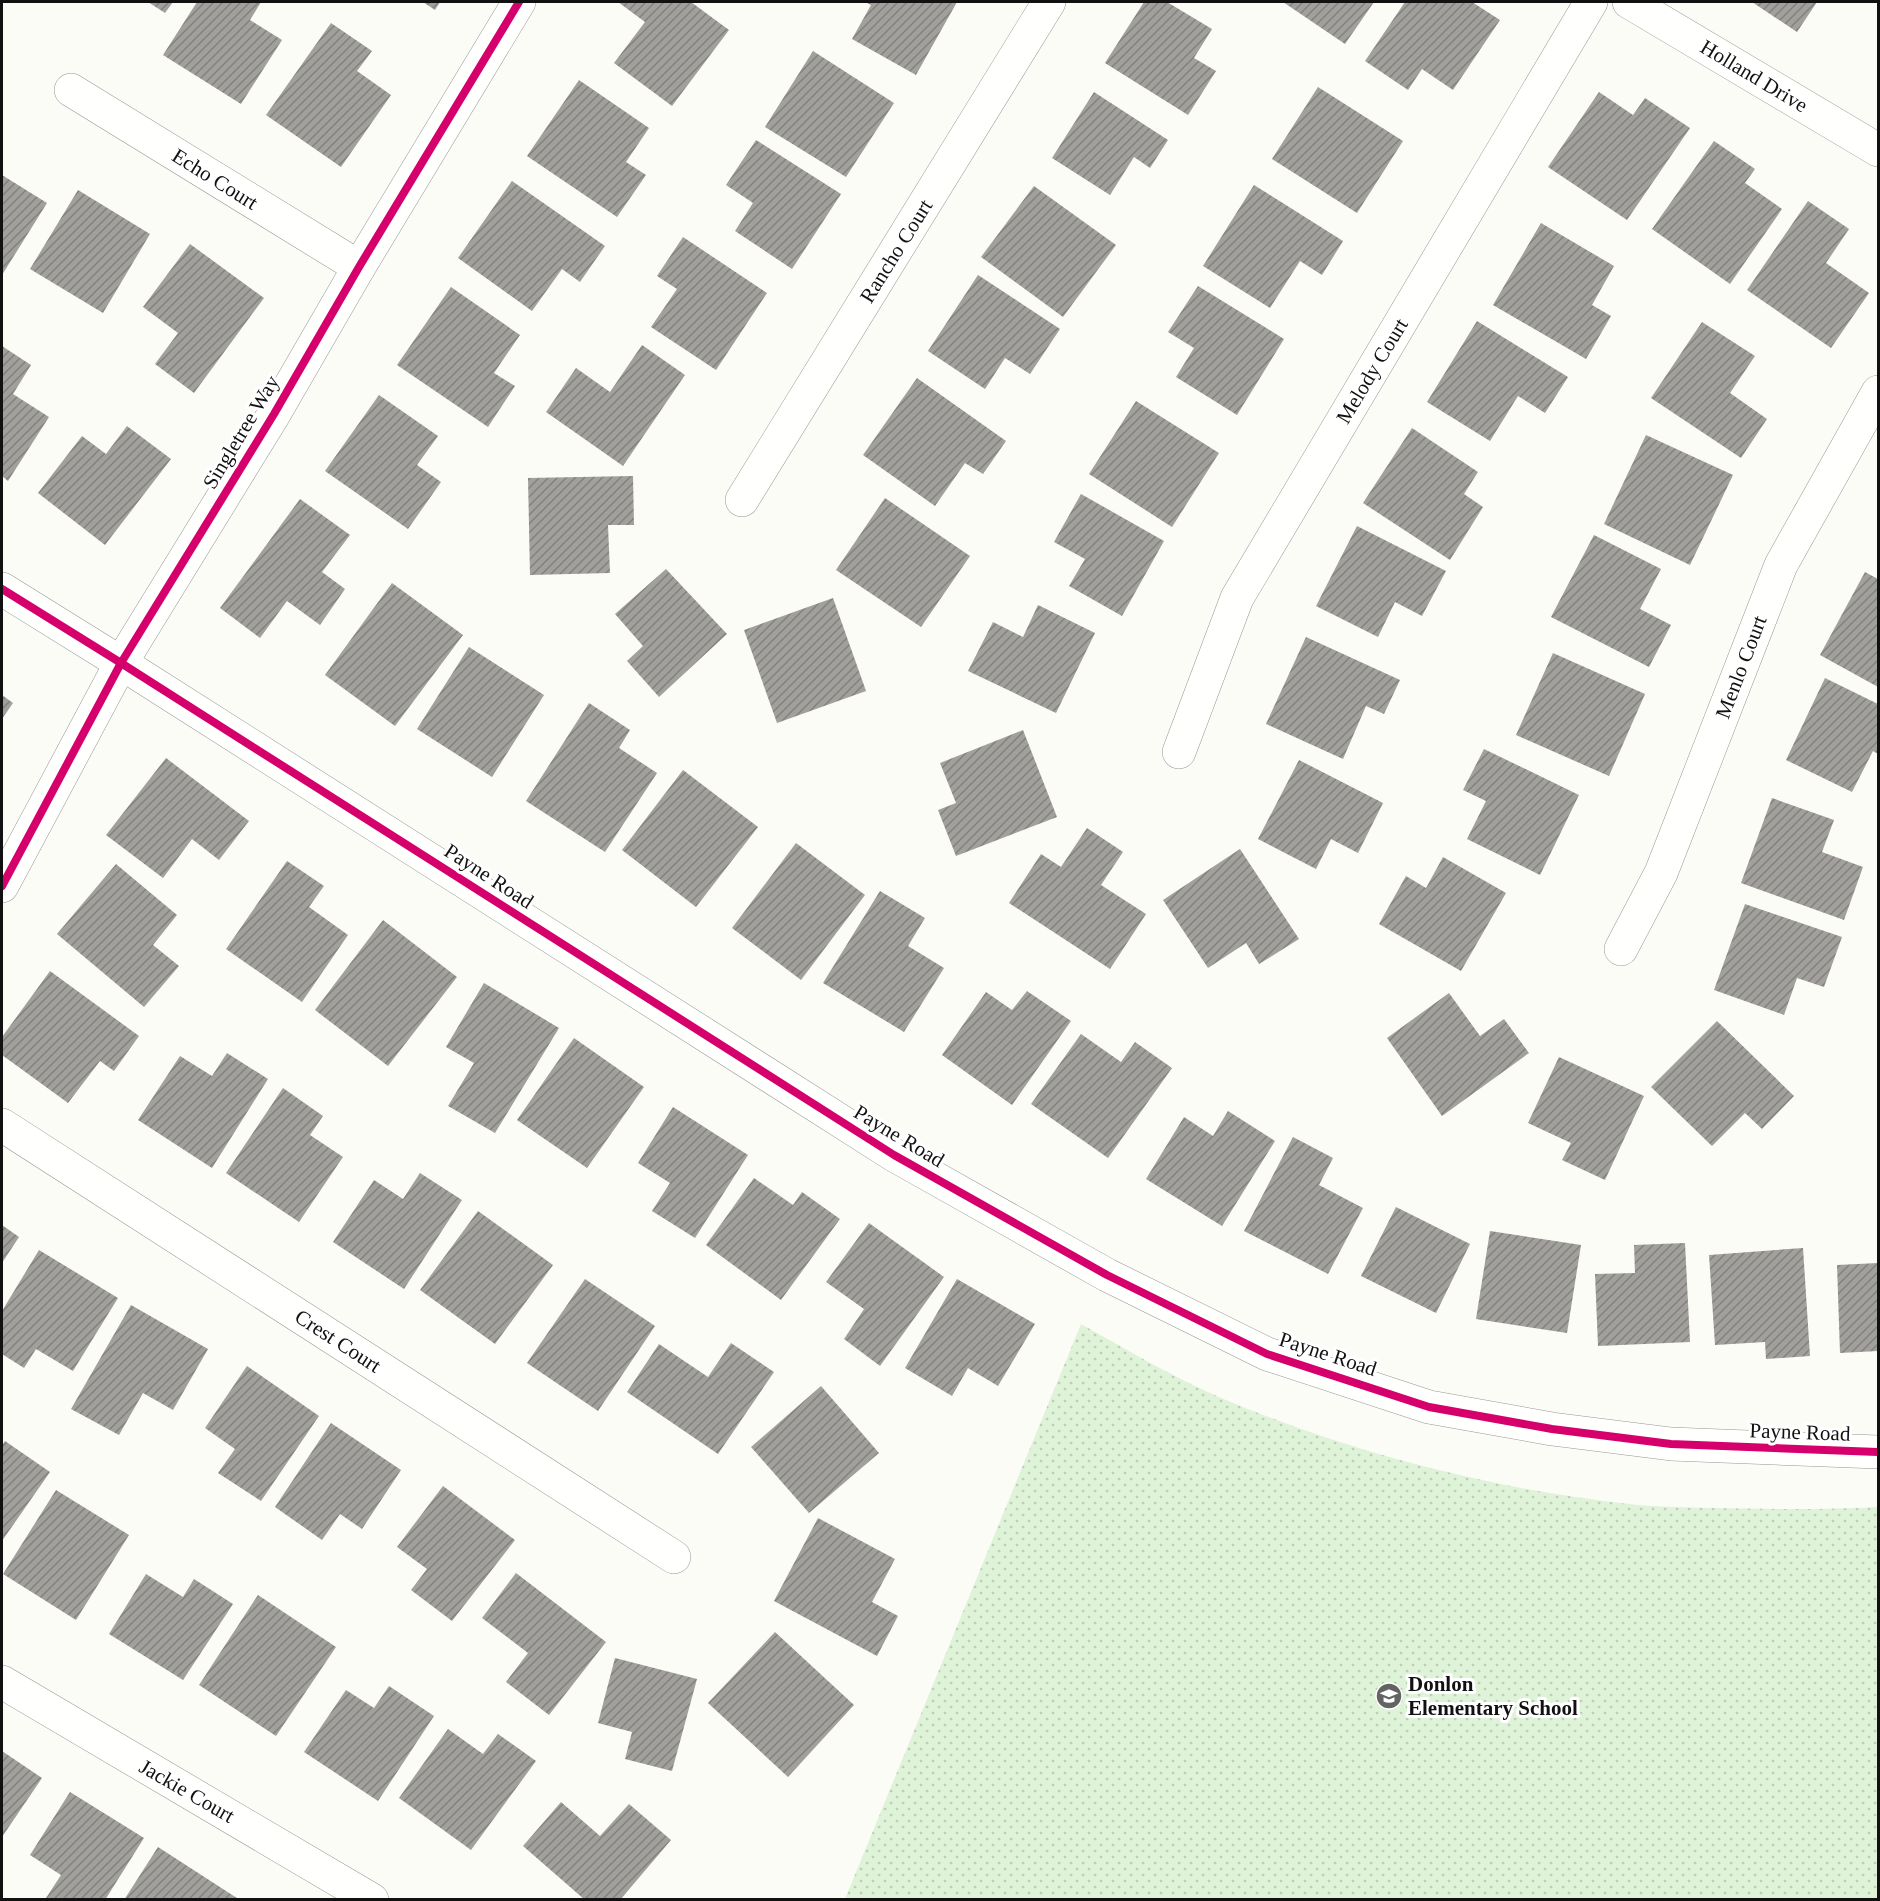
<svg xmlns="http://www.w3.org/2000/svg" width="1880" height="1901" font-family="'Times New Roman',serif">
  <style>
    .grass { fill: url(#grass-dots) }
    .building { fill: url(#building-hatch) }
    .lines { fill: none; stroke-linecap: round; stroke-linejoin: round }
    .street-casing { stroke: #979795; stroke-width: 34 }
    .street { stroke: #fffffe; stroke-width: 33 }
    .cycleway-casing { stroke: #fff; stroke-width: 11 }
    .cycleway { stroke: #d6006c; stroke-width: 8 }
    .labels { text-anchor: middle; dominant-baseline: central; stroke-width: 6; stroke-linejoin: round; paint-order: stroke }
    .street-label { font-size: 21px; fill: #111; stroke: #fff }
    .poi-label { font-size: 21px; font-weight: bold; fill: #111; stroke: #fff; text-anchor: start }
  </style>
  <defs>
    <pattern id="grass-dots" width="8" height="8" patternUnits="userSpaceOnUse" patternTransform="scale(1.5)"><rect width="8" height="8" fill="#def3d7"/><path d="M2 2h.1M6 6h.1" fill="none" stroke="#bdcfb8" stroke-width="1.8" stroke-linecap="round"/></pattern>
    <pattern id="building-hatch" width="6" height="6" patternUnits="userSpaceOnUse" patternTransform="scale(1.5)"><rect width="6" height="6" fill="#a1a09c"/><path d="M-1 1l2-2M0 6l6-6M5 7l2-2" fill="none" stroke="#82817e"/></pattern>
  </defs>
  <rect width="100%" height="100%" fill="#fcfcf7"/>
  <!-- grass -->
  <path class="grass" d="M 1081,1324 C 1127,1350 1173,1377 1221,1398 C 1354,1454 1495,1490 1638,1505 C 1662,1507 1687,1507 1711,1508 C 1767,1509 1822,1510 1878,1507 L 1878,1899 L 845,1899 Z"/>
  <!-- building -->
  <g class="building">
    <polygon points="148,2 173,2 165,13"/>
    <polygon points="197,2 261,2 250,20 282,40 241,104 163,55"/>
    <polygon points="423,2 440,2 435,10"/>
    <polygon points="618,2 691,2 729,30 672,106 614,63 645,22"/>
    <polygon points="865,2 957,2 916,75 852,39 871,5"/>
    <polygon points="1144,2 1167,2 1212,29 1194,58 1216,71 1188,115 1105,63"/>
    <polygon points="1283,2 1374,2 1345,44"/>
    <polygon points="1405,2 1472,2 1500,20 1453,90 1422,69 1408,90 1365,61"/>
    <polygon points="1752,2 1817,2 1797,32"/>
    <polygon points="331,23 372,51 357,71 391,95 341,167 266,115"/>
    <polygon points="813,51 894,103 846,177 765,127"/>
    <polygon points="579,80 649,128 626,162 646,175 617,217 527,156"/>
    <polygon points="1318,87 1403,141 1357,213 1272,159"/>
    <polygon points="1094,92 1168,140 1150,168 1134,157 1110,195 1052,158"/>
    <polygon points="1599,92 1633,115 1645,98 1690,128 1627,220 1548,167"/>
    <polygon points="756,140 841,194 792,269 735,231 753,203 726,185"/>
    <polygon points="1714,141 1755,169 1745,183 1782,209 1730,284 1652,229"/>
    <polygon points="2,175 47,203 2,275"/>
    <polygon points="512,181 605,246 580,282 562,269 532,311 458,258"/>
    <polygon points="1254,185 1343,241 1322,275 1300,261 1270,308 1203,266"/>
    <polygon points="1034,186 1116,245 1063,317 981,257"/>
    <polygon points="78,190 150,234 103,313 30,269"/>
    <polygon points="1808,201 1849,229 1826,263 1869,293 1831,348 1747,290"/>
    <polygon points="1541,223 1614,266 1592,305 1611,316 1586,359 1493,305"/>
    <polygon points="683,237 767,293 716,370 651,327 677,289 657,276"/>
    <polygon points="190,244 264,298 194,393 155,364 178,333 143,307"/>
    <polygon points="978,275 1060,329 1030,374 1005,358 985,389 928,351"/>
    <polygon points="1198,286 1284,339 1237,415 1176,377 1194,348 1168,332"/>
    <polygon points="451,287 520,335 494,373 515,386 488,427 397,365"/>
    <polygon points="1477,321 1568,377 1545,413 1518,396 1490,441 1427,402"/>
    <polygon points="1702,322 1755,356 1730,393 1767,419 1741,458 1651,398"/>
    <polygon points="642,345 685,375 623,466 546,412 576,368 610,392"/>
    <polygon points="2,346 31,365 13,394 49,417 8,481 2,476"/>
    <polygon points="917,378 1006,441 983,474 965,463 935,506 863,455"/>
    <polygon points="379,395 438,436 417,465 441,482 408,529 325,471"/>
    <polygon points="1136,401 1219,453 1172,527 1089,474"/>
    <polygon points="127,426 171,459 105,545 38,493 82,436 106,454"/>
    <polygon points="1412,428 1478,472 1464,494 1483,507 1450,560 1363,503"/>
    <polygon points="1646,435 1733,475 1690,565 1604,524"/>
    <polygon points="633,476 634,525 608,525 610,573 530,575 528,478"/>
    <polygon points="1081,494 1164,541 1122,616 1069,586 1085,559 1054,542"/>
    <polygon points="885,498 970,556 921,627 836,570"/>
    <polygon points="300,499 350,535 322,572 345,589 320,625 287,601 260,638 220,608"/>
    <polygon points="1357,526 1446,571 1422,616 1395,602 1378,637 1316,606"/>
    <polygon points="1594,535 1661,569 1640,609 1671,625 1649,667 1551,617"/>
    <polygon points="666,569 727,634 659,697 627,661 643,646 615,614"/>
    <polygon points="1865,572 1878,579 1878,687 1820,655"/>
    <polygon points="392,583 463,635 395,726 325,675"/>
    <polygon points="833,598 866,691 777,723 744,630"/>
    <polygon points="1038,605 1095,633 1056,713 968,671 993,622 1023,637"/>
    <polygon points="1306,637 1400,680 1384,714 1366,706 1343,759 1266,724"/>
    <polygon points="469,647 544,695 492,777 417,729"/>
    <polygon points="1553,653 1645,694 1609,776 1516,735"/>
    <polygon points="1825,678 1878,704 1878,754 1873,751 1852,792 1786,760"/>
    <polygon points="2,695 13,703 2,719"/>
    <polygon points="589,703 630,730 619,748 657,773 605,852 526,801"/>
    <polygon points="1023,730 1057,817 956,856 938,810 956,803 940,763"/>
    <polygon points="1484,749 1579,795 1540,875 1467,839 1486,801 1463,790"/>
    <polygon points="166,758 249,821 219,860 192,839 163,878 106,835"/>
    <polygon points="1299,760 1383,803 1358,853 1331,839 1316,869 1258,839"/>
    <polygon points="683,770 758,827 696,907 622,850"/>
    <polygon points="1772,798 1834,820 1822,852 1863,867 1844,920 1741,883"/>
    <polygon points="1087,828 1123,852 1101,885 1146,914 1110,969 1009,903 1041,854 1061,867"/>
    <polygon points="796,843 865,895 801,980 732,928"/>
    <polygon points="1240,849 1299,939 1259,964 1246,943 1208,968 1163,900"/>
    <polygon points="1443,857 1506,893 1461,971 1379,924 1406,876 1426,888"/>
    <polygon points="287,861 324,886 309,907 348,935 302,1002 226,949"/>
    <polygon points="116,864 177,915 153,945 179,966 144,1007 57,934"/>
    <polygon points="880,891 925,918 908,946 944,968 904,1032 823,983"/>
    <polygon points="1745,904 1842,937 1824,987 1797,978 1784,1015 1714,990"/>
    <polygon points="383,920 457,977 388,1066 315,1010"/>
    <polygon points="50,971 139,1036 114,1071 100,1061 68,1103 2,1055 2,1037"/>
    <polygon points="484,983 559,1028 495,1133 448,1106 474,1063 446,1047"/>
    <polygon points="1027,991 1071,1021 1012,1105 942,1055 986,992 1012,1010"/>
    <polygon points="1449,993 1480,1036 1504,1019 1529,1053 1442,1116 1387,1038"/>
    <polygon points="1717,1021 1794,1096 1762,1129 1745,1113 1712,1146 1651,1087"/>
    <polygon points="1081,1034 1121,1062 1135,1042 1172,1068 1108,1158 1031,1104"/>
    <polygon points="574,1038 644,1087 587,1168 517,1120"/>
    <polygon points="227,1053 268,1079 212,1168 138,1120 180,1056 212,1076"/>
    <polygon points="1559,1057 1644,1096 1605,1180 1562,1160 1571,1143 1528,1123"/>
    <polygon points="283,1088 323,1116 310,1135 343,1157 299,1222 226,1173"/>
    <polygon points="673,1107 748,1155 695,1238 652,1211 670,1183 638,1163"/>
    <polygon points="1228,1111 1275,1141 1222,1226 1146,1179 1184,1117 1213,1136"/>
    <polygon points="1293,1137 1333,1158 1319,1185 1363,1208 1328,1274 1244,1231"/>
    <polygon points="420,1173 462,1200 404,1289 333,1242 374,1180 403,1199"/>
    <polygon points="754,1178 793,1205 802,1192 840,1219 781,1300 706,1245"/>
    <polygon points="1396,1207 1470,1244 1436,1313 1361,1276"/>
    <polygon points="478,1211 553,1265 495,1344 420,1290"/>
    <polygon points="869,1223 944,1277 880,1366 844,1339 864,1309 826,1282"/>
    <polygon points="2,1225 19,1237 2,1263"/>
    <polygon points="1490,1231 1581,1245 1567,1333 1476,1319"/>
    <polygon points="1685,1243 1690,1342 1598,1346 1595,1274 1635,1273 1634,1245"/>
    <polygon points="1803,1248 1810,1356 1766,1359 1765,1342 1715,1345 1709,1255"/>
    <polygon points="39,1250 118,1298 73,1371 36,1349 24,1368 2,1354 2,1311"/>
    <polygon points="1878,1263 1878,1351 1840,1353 1837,1265"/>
    <polygon points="585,1279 655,1326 598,1411 527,1363"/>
    <polygon points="957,1279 1035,1324 998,1386 968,1368 952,1396 905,1368"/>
    <polygon points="131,1305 208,1349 173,1410 143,1393 119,1435 71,1409"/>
    <polygon points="731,1343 774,1372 718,1454 627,1392 659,1344 708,1377"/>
    <polygon points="247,1366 319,1416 261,1501 218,1473 235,1449 205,1428"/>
    <polygon points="821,1386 879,1453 809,1513 751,1447"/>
    <polygon points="331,1423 401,1470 362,1529 340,1514 322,1540 275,1507"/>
    <polygon points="5,1441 50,1472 2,1541 2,1445"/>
    <polygon points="443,1486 515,1540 452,1621 411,1590 427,1569 397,1547"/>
    <polygon points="56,1490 129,1535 76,1620 3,1574"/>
    <polygon points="818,1518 895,1559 872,1602 898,1616 877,1656 774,1601"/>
    <polygon points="516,1573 606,1642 549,1715 506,1682 528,1653 482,1618"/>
    <polygon points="146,1574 183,1597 194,1579 233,1604 183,1680 109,1634"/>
    <polygon points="258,1595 336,1647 276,1736 199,1685"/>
    <polygon points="775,1632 854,1705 788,1777 708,1703"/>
    <polygon points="615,1658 697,1679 672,1771 625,1759 632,1732 598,1723"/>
    <polygon points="389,1686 434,1716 378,1801 304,1752 346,1690 374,1708"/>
    <polygon points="448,1729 483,1754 498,1734 536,1761 471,1850 399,1798"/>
    <polygon points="2,1751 42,1778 2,1837"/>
    <polygon points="70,1792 144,1838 105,1900 49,1900 46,1898 61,1875 30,1855"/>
    <polygon points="561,1802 600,1836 629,1804 671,1840 620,1900 585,1900 523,1846"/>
    <polygon points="158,1847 240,1900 124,1900"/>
  </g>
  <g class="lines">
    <defs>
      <g id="street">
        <polyline points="1629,2 1878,150"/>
        <polyline points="71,90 359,267"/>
        <polyline points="742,500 1049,2"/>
        <polyline points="2,589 121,663 894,1155 1107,1275 1267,1354 1429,1407 1552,1429 1671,1444 1878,1452"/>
        <polyline points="1179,752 1237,598 1591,2"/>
        <polyline points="2,886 121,663 274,414 359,267 519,2"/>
        <polyline points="1621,949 1661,873 1781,565 1878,392"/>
        <polyline points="2,1125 674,1557"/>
        <polyline points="2,1682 372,1900"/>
      </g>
    </defs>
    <!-- street casing -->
    <use href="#street" class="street-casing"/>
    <!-- street -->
    <use href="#street" class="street"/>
    <defs>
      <g id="cycleway">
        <polyline points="2,589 121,663 894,1155 1107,1275 1267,1354 1429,1407 1552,1429 1671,1444 1878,1452"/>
        <polyline points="2,886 121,663 274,414 359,267 519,2"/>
      </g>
    </defs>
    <!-- cycleway casing -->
    <use href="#cycleway" class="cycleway-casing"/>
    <!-- cycleway -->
    <use href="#cycleway" class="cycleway"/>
  </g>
  <!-- icons -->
  <defs>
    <symbol id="school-disc" viewBox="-11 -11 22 22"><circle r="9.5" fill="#636362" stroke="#fff"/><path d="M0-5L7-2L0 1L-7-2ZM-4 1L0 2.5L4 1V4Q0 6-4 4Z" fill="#fff"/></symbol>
  </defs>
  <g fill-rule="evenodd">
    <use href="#school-disc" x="1374" y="1681" width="30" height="30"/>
  </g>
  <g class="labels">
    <!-- street labels -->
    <g class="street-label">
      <text transform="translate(1754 76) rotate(31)">Holland Drive</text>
      <text transform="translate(215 179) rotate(32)">Echo Court</text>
      <text transform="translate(896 251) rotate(-58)">Rancho Court</text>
      <text transform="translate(1372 371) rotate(-59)">Melody Court</text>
      <text transform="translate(241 432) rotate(-59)">Singletree Way</text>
      <text transform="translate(1741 667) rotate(-69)">Menlo Court</text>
      <text transform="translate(489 876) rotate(33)">Payne Road</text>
      <text transform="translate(899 1136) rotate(31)">Payne Road</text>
      <text transform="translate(338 1341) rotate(33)">Crest Court</text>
      <text transform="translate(1328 1354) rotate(18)">Payne Road</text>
      <text transform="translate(1800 1432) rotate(2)">Payne Road</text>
      <text transform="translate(187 1791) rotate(30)">Jackie Court</text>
    </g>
    <!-- poi labels -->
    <g class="poi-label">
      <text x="1408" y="1684">Donlon<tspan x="1408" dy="24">Elementary School</tspan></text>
    </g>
  </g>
  <!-- border -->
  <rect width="1880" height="1901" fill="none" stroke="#111111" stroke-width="6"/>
</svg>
